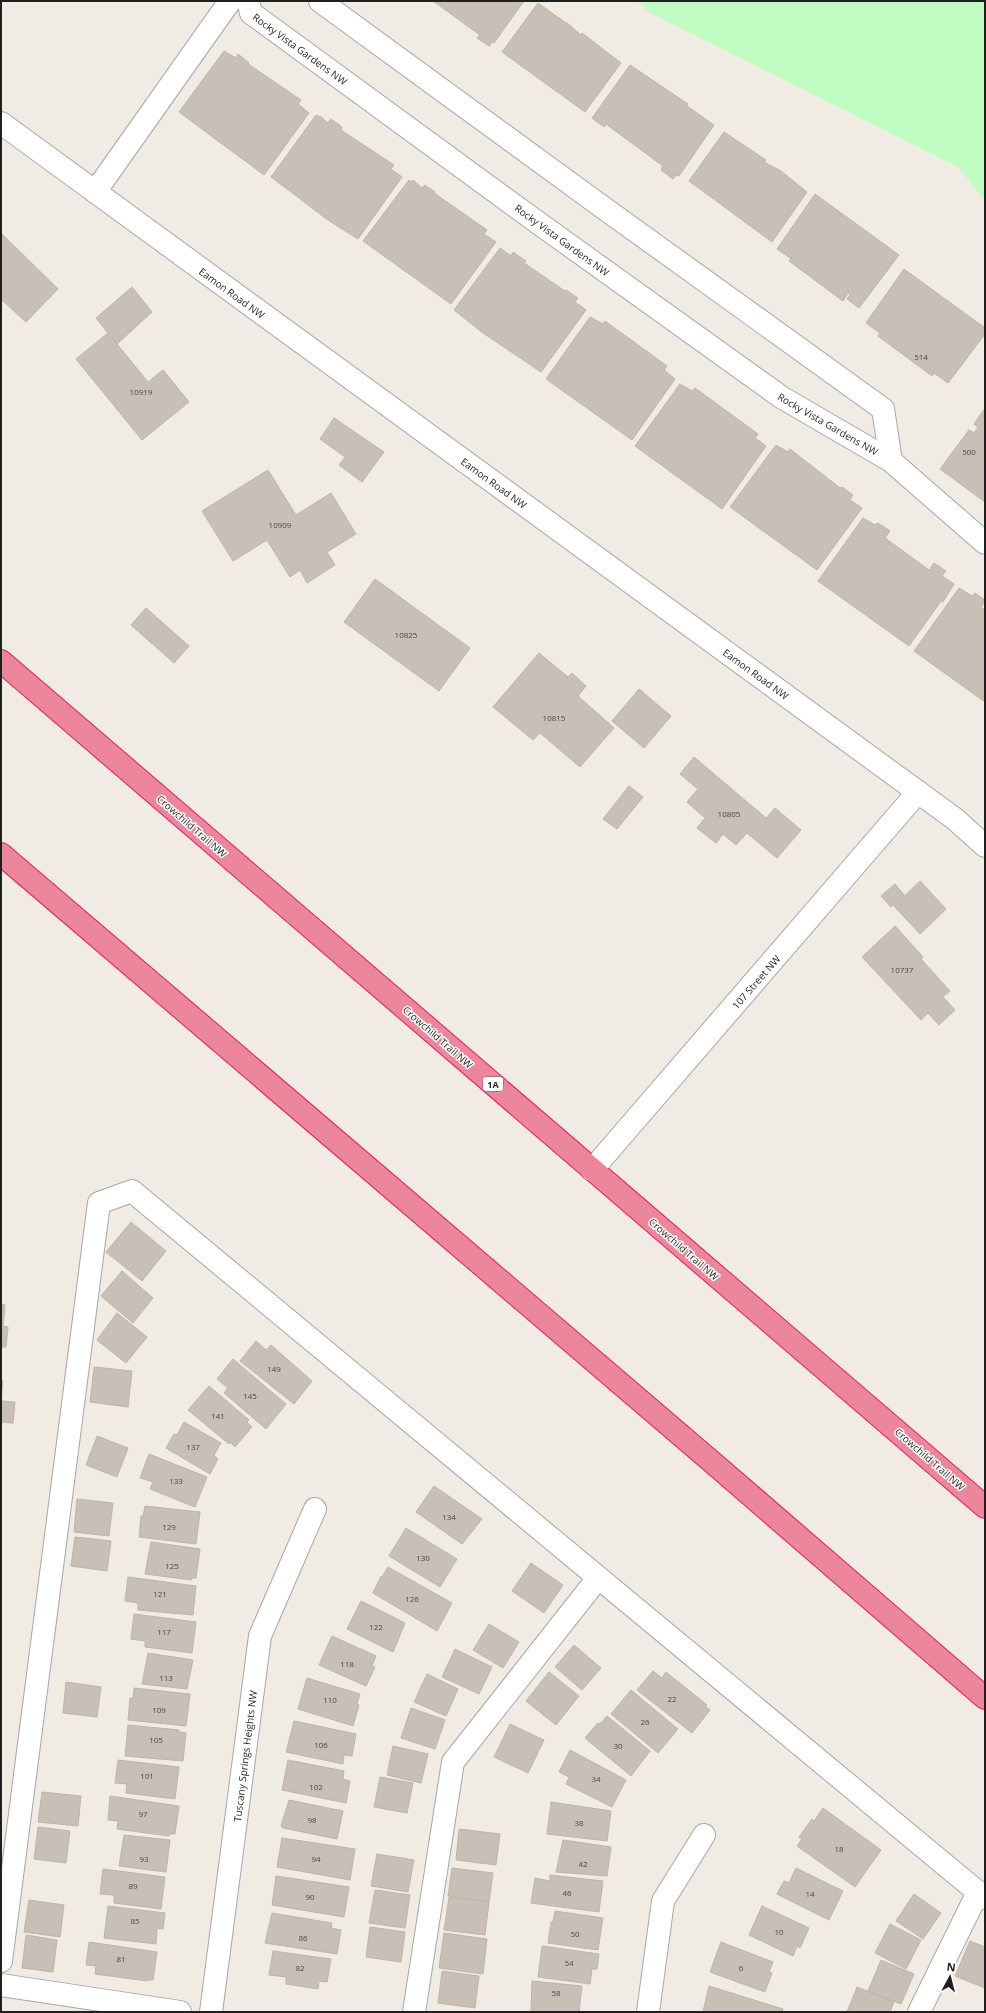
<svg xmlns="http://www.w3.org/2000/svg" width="986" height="2013" font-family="'Open Sans',sans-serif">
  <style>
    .park { fill: #bffdc3 }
    .building { fill: #c8bfb7; stroke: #c3b2a6 }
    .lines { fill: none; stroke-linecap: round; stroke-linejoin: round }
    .minor-casing { stroke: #a6a6a6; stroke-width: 24 }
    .highway-casing { stroke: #e61a62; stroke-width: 24 }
    .minor { stroke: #fff; stroke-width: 22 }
    .highway { stroke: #ec879b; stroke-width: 22 }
    .labels { text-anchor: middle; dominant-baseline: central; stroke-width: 3; stroke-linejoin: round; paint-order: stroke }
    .number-label { font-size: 8px; fill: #494745 }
    .shield { fill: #fff; stroke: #626262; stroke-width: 1 }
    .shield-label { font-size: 9px; font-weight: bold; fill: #1f1f1f }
    .street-label { font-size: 10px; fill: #1f1f1f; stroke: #fff }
  </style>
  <rect width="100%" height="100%" fill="#f0ece4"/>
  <!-- park -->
  <polygon class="park" points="637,1 985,1 985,201 959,168 649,12"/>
  <!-- building -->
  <g class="building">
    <polygon points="433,1 524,1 494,43 492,42 489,46 477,38 480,35"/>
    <polygon points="538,3 566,23 566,22 581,35 582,33 621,63 585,112 502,52"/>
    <polygon points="224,51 236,58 238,54 249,63 248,64 301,100 298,104 309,113 264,175 179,112"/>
    <polygon points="630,65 688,104 687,106 714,125 679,176 676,175 673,179 661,170 663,166 606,124 604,127 592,118"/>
    <polygon points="316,115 319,117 320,116 328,123 331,119 342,127 341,130 394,165 391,169 402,177 358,239 328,220 271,177"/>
    <polygon points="724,132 766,160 764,162 781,171 807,192 772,242 689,181"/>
    <polygon points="409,180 412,182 413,180 422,188 425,185 435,192 434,193 487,230 484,234 496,242 451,304 363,241"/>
    <polygon points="815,194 899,255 859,308 847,299 850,295 848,293 843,301 789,261 794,254 790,258 777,249"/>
    <polygon points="1,233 58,289 26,322 1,299"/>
    <polygon points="500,248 511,256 513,252 526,261 524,263 565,291 566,290 578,298 575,302 586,310 541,372 483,333 454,310"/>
    <polygon points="904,269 985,328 985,334 948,383 934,373 932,376 878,336 880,333 866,323"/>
    <polygon points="132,287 152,312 117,344 96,318"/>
    <polygon points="590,317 603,324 605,321 667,366 664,370 675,379 632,440 546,379"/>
    <polygon points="108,333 148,382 163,370 189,402 142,440 76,359"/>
    <polygon points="680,384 692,391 695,388 758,434 755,438 766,446 722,509 635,446"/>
    <polygon points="985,408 985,502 940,469 969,430 974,433 978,427 974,424"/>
    <polygon points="334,418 384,452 362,482 339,465 345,457 320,439"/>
    <polygon points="776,445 788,452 790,449 840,488 842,487 853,495 850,500 862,508 817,570 730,507"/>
    <polygon points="268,470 296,515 331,493 356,534 327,552 335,565 307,583 300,570 290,577 267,540 233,561 202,511"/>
    <polygon points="863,518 875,525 878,523 890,531 885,538 929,570 934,563 946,571 942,576 954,584 943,602 941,601 909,646 818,581"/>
    <polygon points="375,579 470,648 439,691 344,622"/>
    <polygon points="959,588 972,596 975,593 985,600 981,608 985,610 985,702 914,651"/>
    <polygon points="146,608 189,646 174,663 131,625"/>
    <polygon points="539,653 568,677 572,673 586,686 578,696 614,728 580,767 540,733 533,740 493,707"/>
    <polygon points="639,689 671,716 644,748 612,721"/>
    <polygon points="694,757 766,818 775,808 801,830 777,858 747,833 736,845 723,834 716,843 697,828 705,818 687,802 698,789 680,774"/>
    <polygon points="629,786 643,797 617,829 603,819"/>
    <polygon points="920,881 946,909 920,934 894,906"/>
    <polygon points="895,884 904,895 891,907 881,896"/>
    <polygon points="895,926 923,957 921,959 950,991 943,997 955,1010 939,1025 928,1013 921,1020 862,957"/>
    <polygon points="131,1222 166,1251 142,1281 106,1252"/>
    <polygon points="122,1271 153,1298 133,1323 101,1296"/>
    <polygon points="1,1304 5,1305 3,1326 8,1327 6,1347 1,1347"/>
    <polygon points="117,1313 147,1337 126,1363 97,1340"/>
    <polygon points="256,1341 266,1350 271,1345 312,1381 294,1404 240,1361"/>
    <polygon points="233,1359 286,1404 266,1429 224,1393 228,1388 217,1379"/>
    <polygon points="94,1367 132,1371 128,1407 90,1402"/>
    <polygon points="1,1380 3,1381 1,1401 15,1402 13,1423 1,1422"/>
    <polygon points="209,1386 249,1420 247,1422 252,1427 235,1447 230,1442 229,1444 188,1410"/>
    <polygon points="184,1422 221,1443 214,1455 218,1459 210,1474 166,1448 174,1434 177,1435"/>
    <polygon points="97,1436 128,1448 117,1477 86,1465"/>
    <polygon points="149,1454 207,1477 195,1507 150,1489 153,1482 140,1478"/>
    <polygon points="434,1486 482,1519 462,1544 416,1512"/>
    <polygon points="77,1499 113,1503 109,1536 74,1532"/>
    <polygon points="145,1506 200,1512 196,1544 139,1537 141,1516 143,1516"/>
    <polygon points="406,1528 457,1559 440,1587 389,1556"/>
    <polygon points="75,1537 111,1541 107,1571 71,1566"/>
    <polygon points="151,1542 200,1549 196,1578 192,1578 191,1580 145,1574"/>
    <polygon points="531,1563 563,1585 544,1613 512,1591"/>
    <polygon points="388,1567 452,1603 437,1631 373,1593 381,1576 382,1577"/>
    <polygon points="128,1577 196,1586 193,1615 138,1610 138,1603 125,1601"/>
    <polygon points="361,1601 405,1623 393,1652 347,1629"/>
    <polygon points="134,1614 196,1622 192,1653 145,1647 145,1641 131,1639"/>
    <polygon points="489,1624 519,1642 503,1668 473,1650"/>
    <polygon points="332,1636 376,1656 372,1666 375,1667 366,1686 319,1665"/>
    <polygon points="574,1645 601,1668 582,1690 555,1667"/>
    <polygon points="455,1649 492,1667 479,1694 442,1677"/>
    <polygon points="148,1653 193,1660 187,1689 142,1684"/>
    <polygon points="653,1671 662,1678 666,1672 707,1705 705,1706 710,1710 692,1733 637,1690"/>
    <polygon points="549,1672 579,1696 556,1725 526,1701"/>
    <polygon points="427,1674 458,1689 446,1716 414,1702"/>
    <polygon points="307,1678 360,1694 357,1704 359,1705 353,1726 298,1709"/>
    <polygon points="66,1682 101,1687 97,1717 63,1713"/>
    <polygon points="134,1688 190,1694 186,1726 128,1720 130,1698 133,1698"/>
    <polygon points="631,1690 678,1729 658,1753 611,1714"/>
    <polygon points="411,1708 445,1720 435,1749 401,1738"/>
    <polygon points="607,1716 650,1751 631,1776 585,1738 598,1723 600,1724"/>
    <polygon points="294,1721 356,1734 352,1756 344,1755 343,1764 286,1752"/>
    <polygon points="510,1724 544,1740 528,1773 494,1757"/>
    <polygon points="128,1725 179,1730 179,1732 186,1733 183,1761 125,1756"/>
    <polygon points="393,1746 428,1754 421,1783 387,1775"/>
    <polygon points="570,1750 626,1780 612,1807 566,1784 569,1777 559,1772"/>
    <polygon points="118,1760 179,1767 175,1799 126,1793 127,1784 115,1783"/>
    <polygon points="288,1760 344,1771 343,1779 350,1781 346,1803 282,1790"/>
    <polygon points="380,1777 413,1783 407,1813 374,1807"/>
    <polygon points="42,1792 81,1796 78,1826 38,1822"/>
    <polygon points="110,1796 179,1806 175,1834 170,1834 169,1836 117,1829 118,1821 108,1820"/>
    <polygon points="289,1800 343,1811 337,1839 283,1828 281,1826"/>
    <polygon points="551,1802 611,1811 607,1841 547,1834"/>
    <polygon points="823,1808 881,1850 855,1887 797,1846 802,1839 799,1837 812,1819 814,1821"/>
    <polygon points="38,1827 70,1831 66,1863 34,1859"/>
    <polygon points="459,1829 500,1834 496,1865 456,1860"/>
    <polygon points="124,1835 170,1840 166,1872 119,1866"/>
    <polygon points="282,1838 355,1849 350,1880 277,1867"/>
    <polygon points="563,1840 611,1847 607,1876 556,1872"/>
    <polygon points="377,1854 414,1860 408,1892 371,1886"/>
    <polygon points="452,1868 493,1873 489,1902 448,1896"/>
    <polygon points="796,1868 843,1891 829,1920 777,1894 784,1881 789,1883"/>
    <polygon points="103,1869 165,1877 161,1909 114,1903 114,1895 100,1894"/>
    <polygon points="550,1875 603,1881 599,1912 531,1903 535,1878 550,1881"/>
    <polygon points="276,1876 349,1887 344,1917 272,1905"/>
    <polygon points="375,1890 410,1895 405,1928 369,1923"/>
    <polygon points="914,1894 941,1913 923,1939 896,1921"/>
    <polygon points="449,1897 489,1902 485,1935 444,1930"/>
    <polygon points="29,1900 64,1905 60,1937 24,1932"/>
    <polygon points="108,1906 165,1913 163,1929 157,1928 156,1944 104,1938"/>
    <polygon points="762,1906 809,1928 800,1948 797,1946 793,1956 749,1935"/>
    <polygon points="555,1911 603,1918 598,1950 548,1943 551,1922 553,1922"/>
    <polygon points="272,1913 332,1923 331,1928 341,1930 337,1954 265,1943"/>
    <polygon points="890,1924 921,1940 906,1969 875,1953"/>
    <polygon points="370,1927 405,1932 401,1962 366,1957"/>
    <polygon points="444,1933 487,1939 483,1974 439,1968"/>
    <polygon points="26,1935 57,1940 53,1972 22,1968"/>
    <polygon points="970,1941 985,1947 985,1988 955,1976"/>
    <polygon points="89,1942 157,1952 153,1980 147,1980 147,1981 95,1974 96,1966 86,1965"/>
    <polygon points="721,1942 773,1962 769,1972 772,1973 765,1992 710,1972"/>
    <polygon points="542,1946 599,1954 597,1969 592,1969 590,1984 538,1977"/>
    <polygon points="273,1951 331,1959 327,1982 319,1981 318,1989 286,1984 286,1977 269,1975"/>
    <polygon points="881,1960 914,1974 901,2004 868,1991"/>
    <polygon points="442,1971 479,1976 475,2008 438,2003"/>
    <polygon points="532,1981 582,1986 579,2012 531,2012"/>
    <polygon points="709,1986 783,2009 782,2012 703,2012"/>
    <polygon points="857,1987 894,2002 890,2012 847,2012"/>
  </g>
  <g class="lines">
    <defs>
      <g id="minor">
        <polyline points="248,1 251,13 537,222 781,397 891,461 985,543"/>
        <polyline points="320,1 601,206 883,409 891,461"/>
        <polyline points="1,123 918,792 955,819 985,846"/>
        <polyline points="95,192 230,1"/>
        <polyline points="592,1170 918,792"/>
        <polyline points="1,1961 99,1203 132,1191 985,1898"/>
        <polyline points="1,1985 180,2012"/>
        <polyline points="211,2012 260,1636 315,1509"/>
        <polyline points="414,2012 453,1762 598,1578"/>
        <polyline points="648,2012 663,1901 704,1835"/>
        <polyline points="919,2012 978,1892"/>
      </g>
      <g id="highway">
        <polyline points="1,661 985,1507"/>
        <polyline points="1,854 712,1462 985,1698"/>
      </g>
    </defs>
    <!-- minor casing -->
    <use href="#minor" class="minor-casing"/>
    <!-- highway casing -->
    <use href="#highway" class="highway-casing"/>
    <!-- minor -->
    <use href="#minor" class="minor"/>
    <!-- highway -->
    <use href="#highway" class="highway"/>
  </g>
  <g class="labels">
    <!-- number labels -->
    <g class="number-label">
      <text x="921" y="356">514</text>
      <text x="141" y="391">10919</text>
      <text x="969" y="451">500</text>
      <text x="280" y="524">10909</text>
      <text x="406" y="634">10825</text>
      <text x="554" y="717">10815</text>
      <text x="729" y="813">10805</text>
      <text x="902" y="969">10737</text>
      <text x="274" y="1368">149</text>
      <text x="250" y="1395">145</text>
      <text x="218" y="1415">141</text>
      <text x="193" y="1446">137</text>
      <text x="176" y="1480">133</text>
      <text x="449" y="1516">134</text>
      <text x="169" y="1526">129</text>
      <text x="423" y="1557">130</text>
      <text x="172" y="1565">125</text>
      <text x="160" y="1593">121</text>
      <text x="412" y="1598">126</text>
      <text x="376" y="1626">122</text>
      <text x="164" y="1631">117</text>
      <text x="347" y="1663">118</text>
      <text x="166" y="1677">113</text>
      <text x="672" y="1698">22</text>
      <text x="330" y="1699">110</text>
      <text x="159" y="1709">109</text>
      <text x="645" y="1721">26</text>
      <text x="156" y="1739">105</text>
      <text x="321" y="1744">106</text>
      <text x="618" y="1745">30</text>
      <text x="147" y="1775">101</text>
      <text x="596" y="1778">34</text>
      <text x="316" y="1786">102</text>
      <text x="143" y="1813">97</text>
      <text x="312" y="1819">98</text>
      <text x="579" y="1822">38</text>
      <text x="839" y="1848">18</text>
      <text x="144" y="1858">93</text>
      <text x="316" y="1858">94</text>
      <text x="583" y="1863">42</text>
      <text x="133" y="1885">89</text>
      <text x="567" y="1892">46</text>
      <text x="810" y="1893">14</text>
      <text x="310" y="1896">90</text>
      <text x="135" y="1920">85</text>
      <text x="779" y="1931">10</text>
      <text x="575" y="1933">50</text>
      <text x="303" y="1937">86</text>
      <text x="121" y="1958">81</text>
      <text x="569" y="1962">54</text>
      <text x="300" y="1967">82</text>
      <text x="741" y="1967">6</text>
      <text x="556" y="1992">58</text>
    </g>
    <!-- shield labels -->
    <rect class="shield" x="483" y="1077" width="20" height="14" rx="3"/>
    <g class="shield-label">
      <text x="493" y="1084">1A</text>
    </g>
    <!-- street labels -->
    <g class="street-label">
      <text transform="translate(300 49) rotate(36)">Rocky Vista Gardens NW</text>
      <text transform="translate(562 240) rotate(36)">Rocky Vista Gardens NW</text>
      <text transform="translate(232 293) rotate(36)">Eamon Road NW</text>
      <text transform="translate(828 424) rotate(30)">Rocky Vista Gardens NW</text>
      <text transform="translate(494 483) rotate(36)">Eamon Road NW</text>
      <text transform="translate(756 674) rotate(36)">Eamon Road NW</text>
      <text transform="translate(192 826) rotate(41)">Crowchild Trail NW</text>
      <text transform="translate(756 982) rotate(-49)">107 Street NW</text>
      <text transform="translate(438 1037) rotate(41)">Crowchild Trail NW</text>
      <text transform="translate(684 1249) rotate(41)">Crowchild Trail NW</text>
      <text transform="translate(930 1459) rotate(41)">Crowchild Trail NW</text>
      <text transform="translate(245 1756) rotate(-83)">Tuscany Springs Heights NW</text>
    </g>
  </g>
  <!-- border -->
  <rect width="986" height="2013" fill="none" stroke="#1f1f1f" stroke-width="4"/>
  <!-- north arrow -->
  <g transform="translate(950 1977) rotate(7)" stroke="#ffffff" stroke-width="3" paint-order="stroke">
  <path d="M0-3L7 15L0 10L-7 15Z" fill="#1f1f1f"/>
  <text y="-6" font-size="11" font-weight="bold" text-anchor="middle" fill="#1f1f1f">N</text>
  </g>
</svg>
